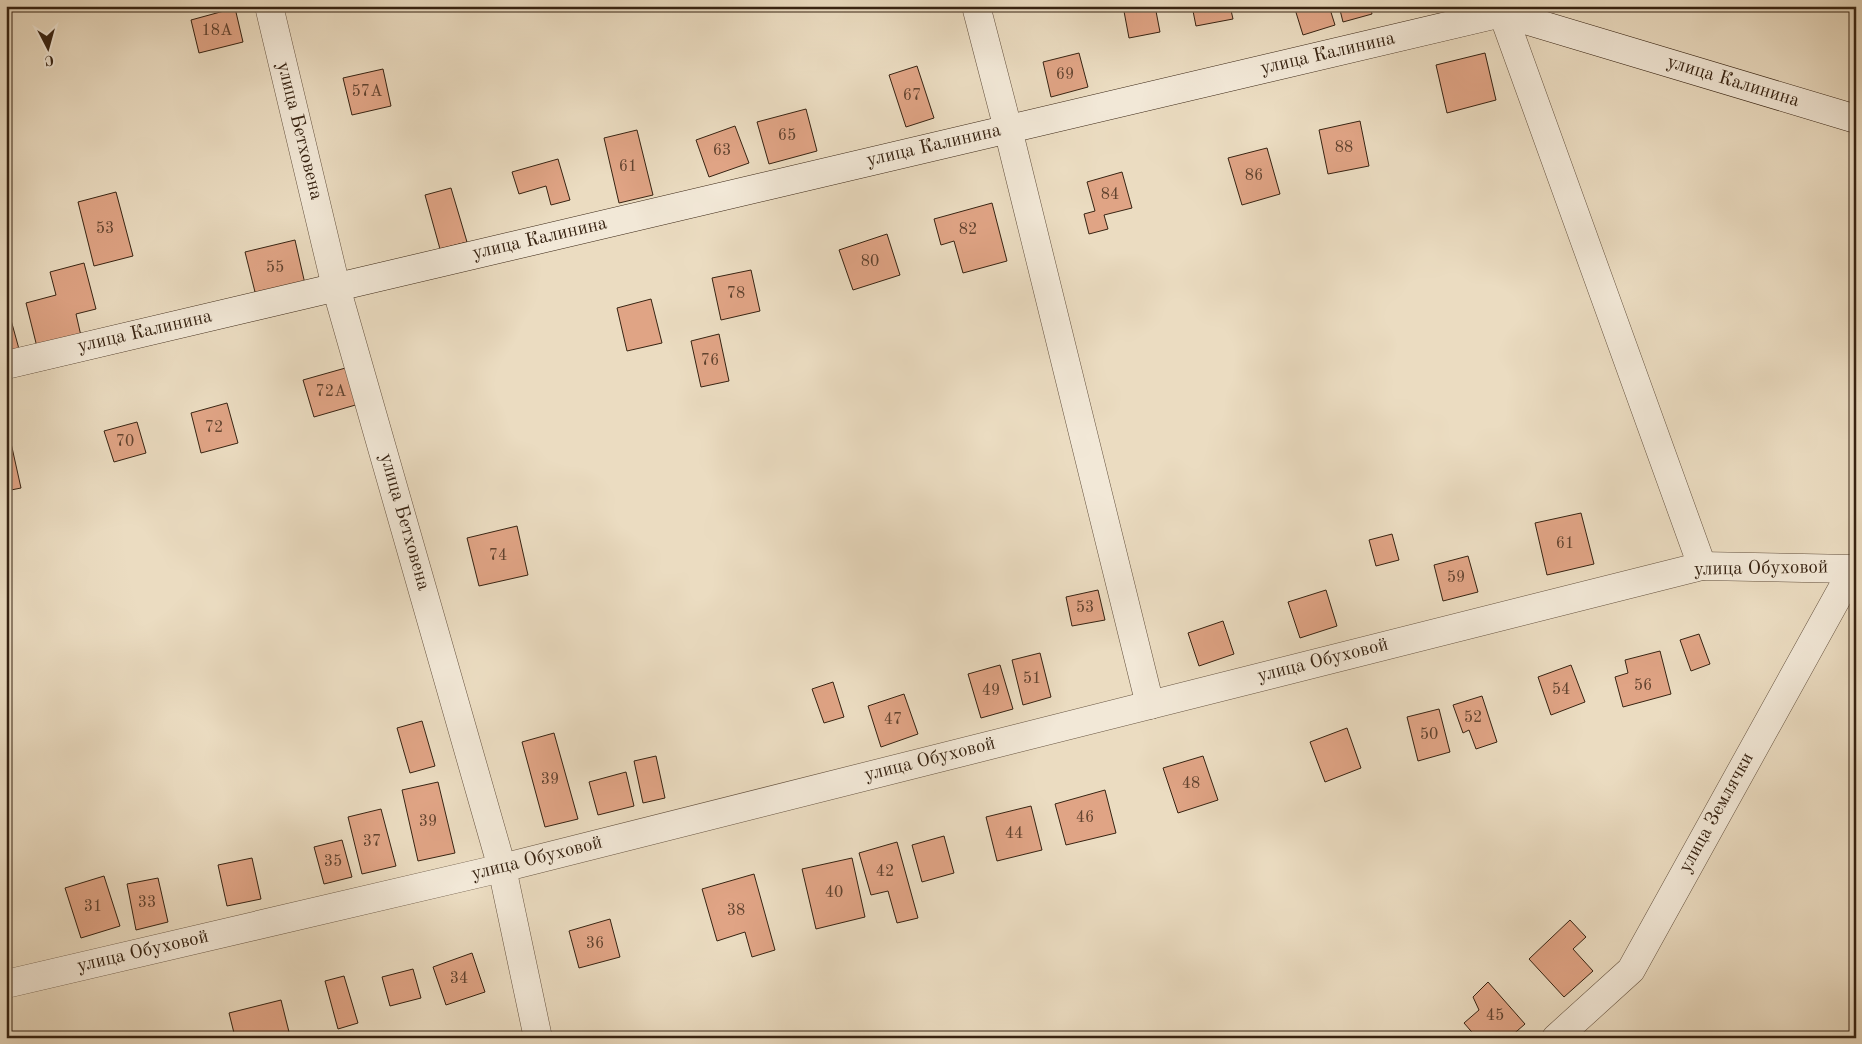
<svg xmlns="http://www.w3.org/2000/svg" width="1862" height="1044" font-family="'Old Standard TT',serif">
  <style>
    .building { fill: #e0a485; stroke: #372312 }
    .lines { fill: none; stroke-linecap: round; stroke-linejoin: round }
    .street-casing { stroke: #64513e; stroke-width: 29 }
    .secondary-casing { stroke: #372312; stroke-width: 29 }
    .street { stroke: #f2e8d7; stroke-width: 28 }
    .secondary { stroke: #f2e8d7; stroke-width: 28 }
    .labels { text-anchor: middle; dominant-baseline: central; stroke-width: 4; stroke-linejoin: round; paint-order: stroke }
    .number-label { font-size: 16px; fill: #61432f }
    .street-label { font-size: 19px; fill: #372312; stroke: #f2e8d7 }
  </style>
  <rect width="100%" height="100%" fill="#ebdcc1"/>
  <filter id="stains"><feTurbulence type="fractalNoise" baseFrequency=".004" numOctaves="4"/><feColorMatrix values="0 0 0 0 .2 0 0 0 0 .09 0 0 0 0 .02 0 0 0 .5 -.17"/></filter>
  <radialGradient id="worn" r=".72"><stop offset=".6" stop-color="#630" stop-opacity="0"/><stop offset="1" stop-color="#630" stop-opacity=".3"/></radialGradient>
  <!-- building -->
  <g class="building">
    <polygon points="1123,6 1155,6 1160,32 1129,38"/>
    <polygon points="1192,6 1230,6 1233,19 1196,26"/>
    <polygon points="1294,6 1329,6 1335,25 1303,35"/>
    <polygon points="1339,6 1370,6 1372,14 1343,22"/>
    <polygon points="235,8 243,42 199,53 191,20"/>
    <polygon points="1079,53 1088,87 1051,97 1043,62"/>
    <polygon points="1485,53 1496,100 1447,113 1436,65"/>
    <polygon points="917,66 934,118 906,127 889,75"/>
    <polygon points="383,69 391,106 352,115 343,78"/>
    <polygon points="806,109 817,151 769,164 757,122"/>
    <polygon points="1360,121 1369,166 1328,174 1319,130"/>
    <polygon points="735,126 749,163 709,177 696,140"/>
    <polygon points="637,130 653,195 619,203 604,138"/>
    <polygon points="1267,148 1280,194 1242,205 1228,158"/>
    <polygon points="558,159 570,200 551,205 546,186 519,194 512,172"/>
    <polygon points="1122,172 1132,208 1104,215 1108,229 1089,234 1084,214 1095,211 1087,182"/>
    <polygon points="451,188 467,242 440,249 425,195"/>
    <polygon points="116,192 133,256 94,266 78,202"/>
    <polygon points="992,203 1007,261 963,273 954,241 941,245 934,219"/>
    <polygon points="887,234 900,275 853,290 839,250"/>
    <polygon points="295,240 305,284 256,296 245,252"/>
    <polygon points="84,263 96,309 76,314 81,336 37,347 26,303 56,295 50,272"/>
    <polygon points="751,270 760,311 721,320 712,278"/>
    <polygon points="651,299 662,343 627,351 617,308"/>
    <polygon points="11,320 19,349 6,353 6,322"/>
    <polygon points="719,334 729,381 701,387 691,341"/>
    <polygon points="349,367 359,404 314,417 303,380"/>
    <polygon points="227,403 238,443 201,453 191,413"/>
    <polygon points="137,422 146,453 114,462 104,431"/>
    <polygon points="11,443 21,488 6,491 6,444"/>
    <polygon points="1581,513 1594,564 1547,575 1535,523"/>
    <polygon points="517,526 528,575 479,586 467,538"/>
    <polygon points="1392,534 1399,560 1376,566 1369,540"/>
    <polygon points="1468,556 1478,592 1443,601 1434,565"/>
    <polygon points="1098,590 1105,620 1072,626 1066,597"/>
    <polygon points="1326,590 1337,626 1300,638 1288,602"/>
    <polygon points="1223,621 1234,654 1199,666 1188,633"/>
    <polygon points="1699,634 1710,664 1691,671 1680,640"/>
    <polygon points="1660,651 1671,694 1623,707 1615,677 1628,673 1625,660"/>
    <polygon points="1040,653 1051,697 1023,705 1012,660"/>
    <polygon points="1000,665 1013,709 981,718 968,674"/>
    <polygon points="1571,665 1585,702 1551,715 1538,677"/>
    <polygon points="833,682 844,717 824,723 812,689"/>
    <polygon points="904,694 918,734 881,747 868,706"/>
    <polygon points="1482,696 1497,742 1476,749 1469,730 1463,733 1453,705"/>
    <polygon points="1439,709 1450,752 1418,761 1407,717"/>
    <polygon points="422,721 435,766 410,773 397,728"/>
    <polygon points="1347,728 1361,768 1325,782 1310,742"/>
    <polygon points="554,733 578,819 545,827 522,742"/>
    <polygon points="656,756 665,798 643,803 634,761"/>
    <polygon points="1203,756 1218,800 1178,813 1163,768"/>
    <polygon points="626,772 634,806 598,815 589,782"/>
    <polygon points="438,782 455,853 418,861 402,790"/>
    <polygon points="1105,790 1116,833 1066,845 1055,804"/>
    <polygon points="1031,806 1042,850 997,861 986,817"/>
    <polygon points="381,809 396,866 362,874 348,817"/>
    <polygon points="944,836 954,873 922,882 912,845"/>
    <polygon points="342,840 352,877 324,884 314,847"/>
    <polygon points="897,842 918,918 897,923 888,891 871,895 859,853"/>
    <polygon points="252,858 261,899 227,906 218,865"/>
    <polygon points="852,858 865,917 816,929 802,869"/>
    <polygon points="754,874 775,950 752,957 745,932 717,941 702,889"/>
    <polygon points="104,876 120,926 81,938 65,888"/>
    <polygon points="158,878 168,922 136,930 127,884"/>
    <polygon points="610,919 620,957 579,968 569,931"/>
    <polygon points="1570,920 1586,937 1573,949 1593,971 1564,997 1529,959"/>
    <polygon points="472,953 485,992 446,1005 433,967"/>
    <polygon points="413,969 421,998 390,1006 382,977"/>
    <polygon points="344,976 358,1023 338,1029 325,981"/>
    <polygon points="1488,982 1525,1024 1509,1038 1477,1038 1464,1023 1479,1010 1473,997"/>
    <polygon points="281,1000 290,1036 245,1038 244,1035 234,1033 229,1013"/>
  </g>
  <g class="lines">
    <defs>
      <g id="street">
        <polyline points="269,6 336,287 502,868 538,1038"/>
        <polyline points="976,6 1008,129 1150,705"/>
        <polyline points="1500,6 1702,566"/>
        <polyline points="6,984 502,868 1702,566 1853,569 1856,567"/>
        <polyline points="1556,1038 1631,970 1853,569"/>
      </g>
      <polyline id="secondary" points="6,365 1502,13 1856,119"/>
    </defs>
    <!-- street casing -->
    <use href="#street" class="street-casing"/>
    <!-- secondary casing -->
    <use href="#secondary" class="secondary-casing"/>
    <!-- street -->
    <use href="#street" class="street"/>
    <!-- secondary -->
    <use href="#secondary" class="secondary"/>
  </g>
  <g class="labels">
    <!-- number labels -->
    <g class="number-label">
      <text x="217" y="31">18А</text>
      <text x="1065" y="75">69</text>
      <text x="367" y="92">57А</text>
      <text x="912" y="96">67</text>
      <text x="787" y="136">65</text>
      <text x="1344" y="148">88</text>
      <text x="722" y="151">63</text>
      <text x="628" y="167">61</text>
      <text x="1254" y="176">86</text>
      <text x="1110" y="195">84</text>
      <text x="105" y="229">53</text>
      <text x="968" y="230">82</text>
      <text x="870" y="262">80</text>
      <text x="275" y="268">55</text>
      <text x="736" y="294">78</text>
      <text x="710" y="361">76</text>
      <text x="331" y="392">72А</text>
      <text x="214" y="428">72</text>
      <text x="125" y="442">70</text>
      <text x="1565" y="544">61</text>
      <text x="498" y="556">74</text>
      <text x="1456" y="578">59</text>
      <text x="1085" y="608">53</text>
      <text x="1032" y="679">51</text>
      <text x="1643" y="686">56</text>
      <text x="1561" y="690">54</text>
      <text x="991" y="691">49</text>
      <text x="1473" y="718">52</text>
      <text x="893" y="720">47</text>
      <text x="1429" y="735">50</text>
      <text x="550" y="780">39</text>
      <text x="1191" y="784">48</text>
      <text x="1085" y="818">46</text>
      <text x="428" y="822">39</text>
      <text x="1014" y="834">44</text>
      <text x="372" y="842">37</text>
      <text x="333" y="862">35</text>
      <text x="885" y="872">42</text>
      <text x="834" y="893">40</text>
      <text x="147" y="903">33</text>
      <text x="93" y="907">31</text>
      <text x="736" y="911">38</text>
      <text x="595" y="944">36</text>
      <text x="459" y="979">34</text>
      <text x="1495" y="1016">45</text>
    </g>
    <!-- street labels -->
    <g class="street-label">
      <text transform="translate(1328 54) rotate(-13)">улица Калинина</text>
      <text transform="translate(1733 82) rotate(17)">улица Калинина</text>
      <text transform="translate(299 131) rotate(76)">улица Бетховена</text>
      <text transform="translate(934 146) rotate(-13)">улица Калинина</text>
      <text transform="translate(540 239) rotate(-13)">улица Калинина</text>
      <text transform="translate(145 332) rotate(-13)">улица Калинина</text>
      <text transform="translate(404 522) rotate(74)">улица Бетховена</text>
      <text transform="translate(1761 569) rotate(-1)">улица Обуховой</text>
      <text transform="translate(1323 661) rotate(-14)">улица Обуховой</text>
      <text transform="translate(930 760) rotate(-14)">улица Обуховой</text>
      <text transform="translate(1717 813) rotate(-61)">улица Землячки</text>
      <text transform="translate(537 859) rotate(-14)">улица Обуховой</text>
      <text transform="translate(143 952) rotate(-13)">улица Обуховой</text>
    </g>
  </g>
  <!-- margin -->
  <rect width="1862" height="1044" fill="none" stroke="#ebdcc1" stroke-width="25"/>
  <rect x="8" y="8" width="1847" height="1029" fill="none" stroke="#372312" stroke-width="2.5"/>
  <rect x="12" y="12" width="1837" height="1019" fill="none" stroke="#372312"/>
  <!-- north arrow -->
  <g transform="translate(48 48) rotate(174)" stroke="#f2e8d7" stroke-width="4" paint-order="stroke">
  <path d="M0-4L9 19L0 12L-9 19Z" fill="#372312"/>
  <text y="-8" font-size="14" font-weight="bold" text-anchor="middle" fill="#372312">С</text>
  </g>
  <rect width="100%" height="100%" filter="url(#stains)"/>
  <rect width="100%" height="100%" fill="url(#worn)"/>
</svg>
